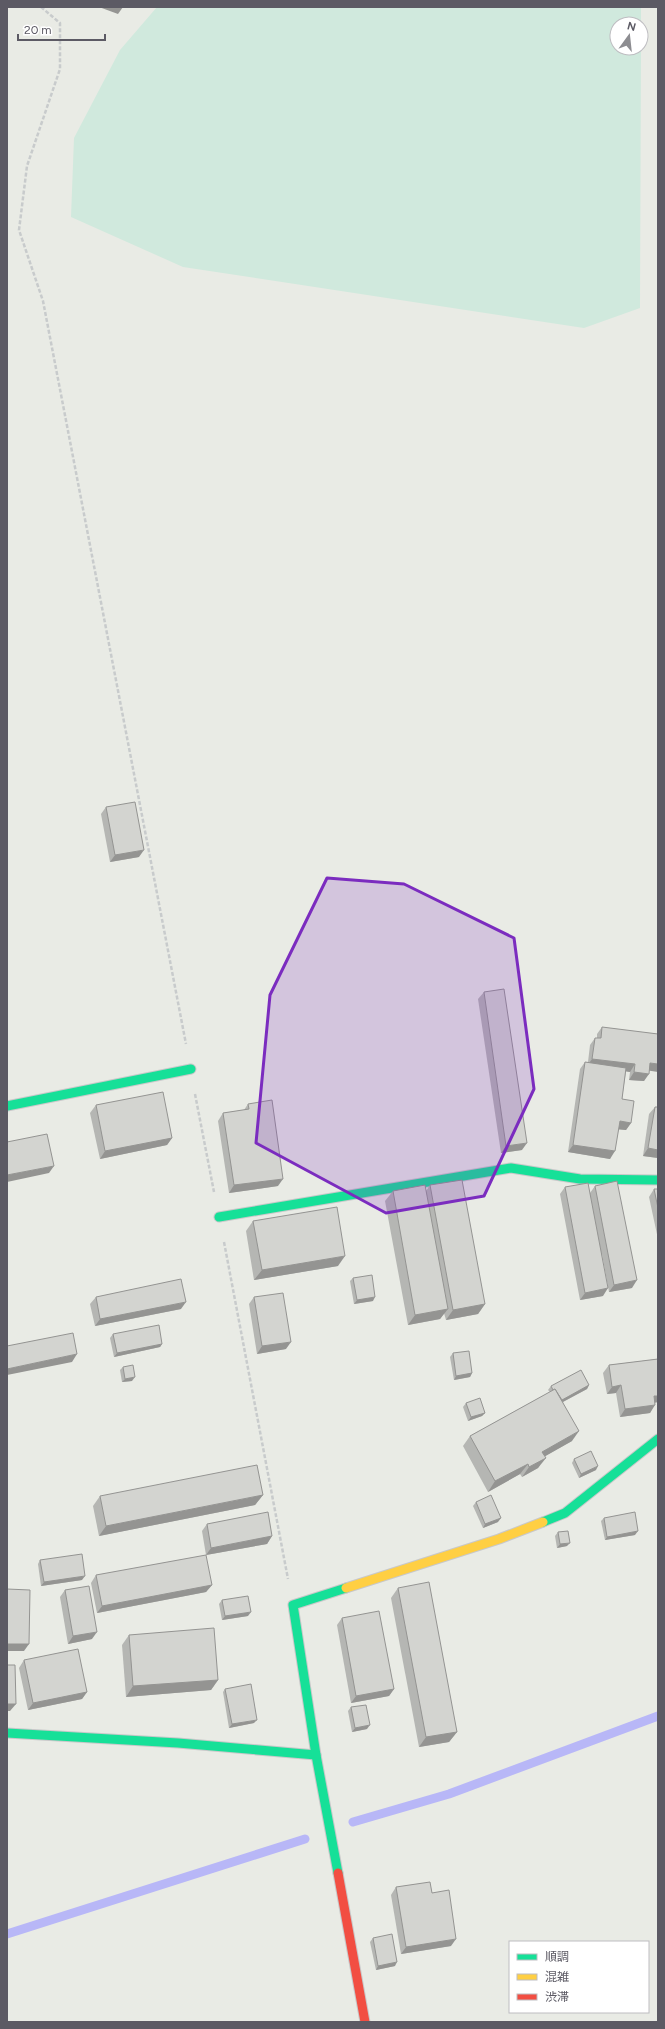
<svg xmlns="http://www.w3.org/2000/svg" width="665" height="2029" font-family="Figtree,'Noto Sans JP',sans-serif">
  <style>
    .green { fill: #d0e9dd }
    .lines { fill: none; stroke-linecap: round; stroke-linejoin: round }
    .stream { stroke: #b8b7f7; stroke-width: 9 }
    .fast-casing { stroke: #c8c8c9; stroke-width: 11 }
    .slow-casing { stroke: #c8c8c9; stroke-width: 11 }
    .jam-casing { stroke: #c8c8c9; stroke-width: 11 }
    .path { stroke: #c8cbcc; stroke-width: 2.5; stroke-dasharray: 4 2; stroke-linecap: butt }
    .fast { stroke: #16e098; stroke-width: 9 }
    .slow { stroke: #ffcf43; stroke-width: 9 }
    .jam { stroke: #f24e42; stroke-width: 9 }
    .wall { fill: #b5b6b3 }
    .shaded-wall { fill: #949492 }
    .building { fill: #d3d4d0; stroke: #949492 }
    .marked { fill: #7b2cbf; fill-opacity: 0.2; stroke: #7b2cbf; stroke-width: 3; stroke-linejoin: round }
  </style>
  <rect width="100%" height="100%" fill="#e9ebe5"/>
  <!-- green -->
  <polygon class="green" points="157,7 641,7 641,24 617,24 617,48 641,48 640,308 584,328 183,267 71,217 74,138 120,50"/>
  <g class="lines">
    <!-- stream -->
    <g class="stream">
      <polyline points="353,1822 449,1794 658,1716"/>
      <polyline points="7,1934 305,1839"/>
    </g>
    <defs>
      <g id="fast">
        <polyline points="7,1106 191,1069"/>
        <polyline points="219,1217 511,1168 580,1179 658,1180"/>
        <polyline points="543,1522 565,1513 658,1439"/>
        <polyline points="7,1733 178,1743 316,1755"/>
        <polyline points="338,1873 316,1755 293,1605 346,1588"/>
      </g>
      <polyline id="slow" points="346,1588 499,1539 543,1522"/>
      <polyline id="jam" points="338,1873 365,2022"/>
    </defs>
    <!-- fast casing -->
    <use href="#fast" class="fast-casing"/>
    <!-- slow casing -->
    <use href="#slow" class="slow-casing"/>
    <!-- jam casing -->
    <use href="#jam" class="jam-casing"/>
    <!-- path -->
    <g class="path">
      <polyline points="41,7 60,23 60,69 27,166 19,230 43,301 186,1044"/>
      <polyline points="195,1094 214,1192"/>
      <polyline points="224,1242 288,1579"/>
    </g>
    <!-- fast -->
    <use href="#fast" class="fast"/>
    <!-- slow -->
    <use href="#slow" class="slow"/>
    <!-- jam -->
    <use href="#jam" class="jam"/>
  </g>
  <!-- wall -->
  <g class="wall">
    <polygon points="106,807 139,857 110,862 101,814"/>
    <polygon points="484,992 522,1150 501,1153 478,999"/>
    <polygon points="602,1027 649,1070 644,1081 629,1080 630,1072 626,1071 622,1099 631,1123 626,1130 618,1129 610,1159 568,1152 580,1069 585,1062 588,1062 590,1045 595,1038 597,1038 597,1034"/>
    <polygon points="248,1104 278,1186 229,1193 218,1121 223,1113 244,1110"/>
    <polygon points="96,1105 172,1138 167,1145 100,1159 90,1113"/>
    <polygon points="655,1107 658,1107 658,1158 643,1156 649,1114"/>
    <polygon points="430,1185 485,1304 478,1314 446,1320 444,1313 440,1319 408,1325 385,1201 393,1191 426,1191"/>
    <polygon points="595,1186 632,1288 609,1292 602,1254 603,1296 580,1300 560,1194 565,1187 590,1193"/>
    <polygon points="654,1189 658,1189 658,1239 649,1197"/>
    <polygon points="253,1221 338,1266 254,1280 246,1231"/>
    <polygon points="353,1278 373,1301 354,1304 350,1281"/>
    <polygon points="96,1297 181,1309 95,1326 90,1304"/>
    <polygon points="254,1297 286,1349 257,1354 249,1304"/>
    <polygon points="113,1334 162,1344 160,1347 114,1357 110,1338"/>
    <polygon points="453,1353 472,1373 470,1377 454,1380 450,1357"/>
    <polygon points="658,1359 658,1402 655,1403 650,1413 620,1417 616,1393 607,1394 603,1373 609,1365"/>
    <polygon points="123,1367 132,1381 122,1382 120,1370"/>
    <polygon points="589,1385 587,1389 563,1402 572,1441 545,1456 538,1468 522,1477 520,1474 488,1492 463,1446 470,1436 550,1392 548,1390 551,1386"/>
    <polygon points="466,1403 485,1413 482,1416 468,1421 463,1407"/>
    <polygon points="574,1459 596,1470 579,1478 572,1463"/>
    <polygon points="263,1495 255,1505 99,1536 93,1506 100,1496"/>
    <polygon points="476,1502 498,1522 483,1528 473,1506"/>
    <polygon points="604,1518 635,1535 605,1540 601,1521"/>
    <polygon points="207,1524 272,1536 267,1544 206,1555 202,1531"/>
    <polygon points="558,1532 567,1546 557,1548 555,1536"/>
    <polygon points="40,1560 82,1580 41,1586 38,1564"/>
    <polygon points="96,1575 212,1585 206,1592 97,1613 91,1583"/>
    <polygon points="398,1588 457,1732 449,1742 419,1747 391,1598"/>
    <polygon points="65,1590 92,1639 68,1644 60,1597"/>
    <polygon points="222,1600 248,1616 222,1620 219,1604"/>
    <polygon points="342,1618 394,1689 389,1696 351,1703 337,1625"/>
    <polygon points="129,1635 218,1680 211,1690 126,1697 122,1645"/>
    <polygon points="24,1660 87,1692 82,1699 28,1710 19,1668"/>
    <polygon points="225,1689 254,1723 229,1728 223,1692"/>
    <polygon points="351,1707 367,1729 352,1732 348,1711"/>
    <polygon points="396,1887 432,1893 451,1946 401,1954 391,1895"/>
    <polygon points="373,1938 395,1966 376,1970 370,1942"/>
  </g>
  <!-- shaded-wall -->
  <g class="shaded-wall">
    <polygon points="99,7 123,7 118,14"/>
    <polygon points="144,850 139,857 110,862 115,855"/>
    <polygon points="592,1059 635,1064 630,1072 587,1066"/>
    <polygon points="650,1063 658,1064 658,1072 645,1070"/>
    <polygon points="634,1072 649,1074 644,1081 629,1080"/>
    <polygon points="620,1121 631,1123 626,1130 614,1129"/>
    <polygon points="172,1138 167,1145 100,1159 105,1151"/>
    <polygon points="527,1143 522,1150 501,1153 506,1146"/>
    <polygon points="573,1145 615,1151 610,1159 568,1152"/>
    <polygon points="648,1148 658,1150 658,1158 643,1156"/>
    <polygon points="54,1166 49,1173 7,1182 7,1175"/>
    <polygon points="283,1179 278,1186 229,1193 234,1185"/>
    <polygon points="345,1256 338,1266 254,1280 262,1270"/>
    <polygon points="637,1280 632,1288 609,1292 614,1285"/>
    <polygon points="608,1288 603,1296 580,1300 585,1293"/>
    <polygon points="375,1297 373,1301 354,1304 357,1300"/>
    <polygon points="186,1302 181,1309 95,1326 100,1319"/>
    <polygon points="485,1304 478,1314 446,1320 453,1310"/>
    <polygon points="448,1309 440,1319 408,1325 415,1315"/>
    <polygon points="291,1342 286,1349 257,1354 262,1346"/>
    <polygon points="162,1344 160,1347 114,1357 117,1353"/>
    <polygon points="77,1354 72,1362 7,1375 7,1369"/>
    <polygon points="472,1373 470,1377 454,1380 456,1376"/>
    <polygon points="135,1377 132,1381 122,1382 125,1379"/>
    <polygon points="589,1385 587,1389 557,1405 559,1401"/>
    <polygon points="621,1385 616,1393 607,1394 612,1387"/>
    <polygon points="654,1396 658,1396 658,1402 649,1403"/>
    <polygon points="655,1405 650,1413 620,1417 625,1409"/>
    <polygon points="485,1413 482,1416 468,1421 471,1417"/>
    <polygon points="579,1431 572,1441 535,1462 542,1452"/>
    <polygon points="546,1458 538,1468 522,1477 529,1467"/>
    <polygon points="528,1464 520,1474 488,1492 495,1481"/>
    <polygon points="598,1466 596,1470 579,1478 581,1474"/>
    <polygon points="263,1495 255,1505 99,1536 106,1526"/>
    <polygon points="501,1518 498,1522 483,1528 485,1524"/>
    <polygon points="638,1531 635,1535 605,1540 607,1537"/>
    <polygon points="272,1536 267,1544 206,1555 211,1548"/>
    <polygon points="570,1543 567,1546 557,1548 560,1544"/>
    <polygon points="85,1576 82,1580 41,1586 44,1582"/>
    <polygon points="212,1585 206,1592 97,1613 102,1606"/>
    <polygon points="251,1612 248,1616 222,1620 225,1616"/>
    <polygon points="97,1632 92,1639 68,1644 73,1636"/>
    <polygon points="7,1644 29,1644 24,1651 7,1651"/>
    <polygon points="218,1680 211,1690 126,1697 133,1686"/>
    <polygon points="394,1689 389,1696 351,1703 356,1696"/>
    <polygon points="87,1692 82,1699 28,1710 33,1703"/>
    <polygon points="7,1704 16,1704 10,1711 7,1711"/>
    <polygon points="257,1720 254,1723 229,1728 232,1724"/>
    <polygon points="370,1725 367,1729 352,1732 355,1728"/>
    <polygon points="457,1732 449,1742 419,1747 426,1737"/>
    <polygon points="456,1939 451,1946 401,1954 406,1947"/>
    <polygon points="397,1962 395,1966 376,1970 378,1966"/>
  </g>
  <!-- building -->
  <g class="building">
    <polygon points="135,802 144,850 115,855 106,807"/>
    <polygon points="504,989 527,1143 506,1146 484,992"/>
    <polygon points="602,1027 658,1034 658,1064 650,1063 649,1074 634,1072 635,1064 592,1059 595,1038 601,1038"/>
    <polygon points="585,1062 626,1068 622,1099 634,1101 631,1123 620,1121 615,1151 573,1145"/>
    <polygon points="163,1092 172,1138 105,1151 96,1105"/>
    <polygon points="272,1100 283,1179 234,1185 223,1113 249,1109 248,1104"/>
    <polygon points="655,1107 658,1107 658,1150 648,1148"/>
    <polygon points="47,1134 54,1166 7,1175 7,1142"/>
    <polygon points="462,1180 485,1304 453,1310 430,1185"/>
    <polygon points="617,1181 637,1280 614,1285 595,1186"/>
    <polygon points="588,1183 608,1288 585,1293 565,1187"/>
    <polygon points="425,1185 448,1309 415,1315 393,1191"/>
    <polygon points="654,1189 658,1189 658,1208"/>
    <polygon points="337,1207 345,1256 262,1270 253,1221"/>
    <polygon points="372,1275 375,1297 357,1300 353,1278"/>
    <polygon points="181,1279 186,1302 100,1319 96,1297"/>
    <polygon points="283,1293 291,1342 262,1346 254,1297"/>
    <polygon points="159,1325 162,1344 117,1353 113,1334"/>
    <polygon points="73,1333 77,1354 7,1369 7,1346"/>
    <polygon points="469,1351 472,1373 456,1376 453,1353"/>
    <polygon points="658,1359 658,1396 654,1396 655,1405 625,1409 621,1385 612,1387 609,1365"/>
    <polygon points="133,1365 135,1377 125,1379 123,1367"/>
    <polygon points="581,1370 589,1385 562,1400 555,1389 553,1390 551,1386"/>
    <polygon points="555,1389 579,1431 542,1452 546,1458 529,1467 528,1464 495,1481 470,1436"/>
    <polygon points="480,1398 485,1413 471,1417 466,1403"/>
    <polygon points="591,1451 598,1466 581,1474 574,1459"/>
    <polygon points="257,1465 263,1495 106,1526 100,1496"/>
    <polygon points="491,1495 501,1518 485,1524 476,1502"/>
    <polygon points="268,1512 272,1536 211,1548 207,1524"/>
    <polygon points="635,1512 638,1531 607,1537 604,1518"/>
    <polygon points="568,1531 570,1543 560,1544 558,1532"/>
    <polygon points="82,1554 85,1576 44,1582 40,1560"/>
    <polygon points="206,1555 212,1585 102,1606 96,1575"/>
    <polygon points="429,1582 457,1732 426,1737 398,1588"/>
    <polygon points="89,1586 97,1632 73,1636 65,1590"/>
    <polygon points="7,1589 30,1590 29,1644 7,1644"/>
    <polygon points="248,1596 251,1612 225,1616 222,1600"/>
    <polygon points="379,1611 394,1689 356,1696 342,1618"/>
    <polygon points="214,1628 218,1680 133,1686 129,1635"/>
    <polygon points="78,1649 87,1692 33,1703 24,1660"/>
    <polygon points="7,1665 15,1665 16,1704 7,1704"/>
    <polygon points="251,1684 257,1720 232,1724 225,1689"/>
    <polygon points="366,1705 370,1725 355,1728 351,1707"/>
    <polygon points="430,1882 432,1893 449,1890 456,1939 406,1947 396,1887"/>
    <polygon points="392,1934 397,1962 378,1966 373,1938"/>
  </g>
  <!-- marked area -->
  <path class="marked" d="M 327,878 L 404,884 L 514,938 L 534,1089 L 484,1196 L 386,1213 L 256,1143 L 270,995 Z"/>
  <!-- border -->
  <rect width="665" height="2029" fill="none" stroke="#5c5a64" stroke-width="16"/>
  <!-- legend -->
  <rect x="509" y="1941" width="140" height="72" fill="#ffffff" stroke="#bebdc1"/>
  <rect x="517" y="1954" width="20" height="6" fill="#16e098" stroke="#bebdc1"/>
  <text x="545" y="1961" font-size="12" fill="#5c5a64">順調</text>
  <rect x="517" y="1974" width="20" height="6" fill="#ffcf43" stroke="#bebdc1"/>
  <text x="545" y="1981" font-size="12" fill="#5c5a64">混雑</text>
  <rect x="517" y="1994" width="20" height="6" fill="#f24e42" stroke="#bebdc1"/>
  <text x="545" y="2001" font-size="12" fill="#5c5a64">渋滞</text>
  <!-- north arrow -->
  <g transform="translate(629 36) rotate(15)"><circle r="19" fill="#ffffff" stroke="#bebdc1"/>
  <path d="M0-3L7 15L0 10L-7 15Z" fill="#8d8d91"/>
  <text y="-6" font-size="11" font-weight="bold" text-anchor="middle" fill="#5c5a64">N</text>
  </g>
  <!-- scale -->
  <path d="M18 34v6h87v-6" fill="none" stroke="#5c5a64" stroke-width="2"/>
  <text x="24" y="34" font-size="12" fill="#5c5a64" stroke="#ffffff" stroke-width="3" paint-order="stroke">20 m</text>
</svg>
